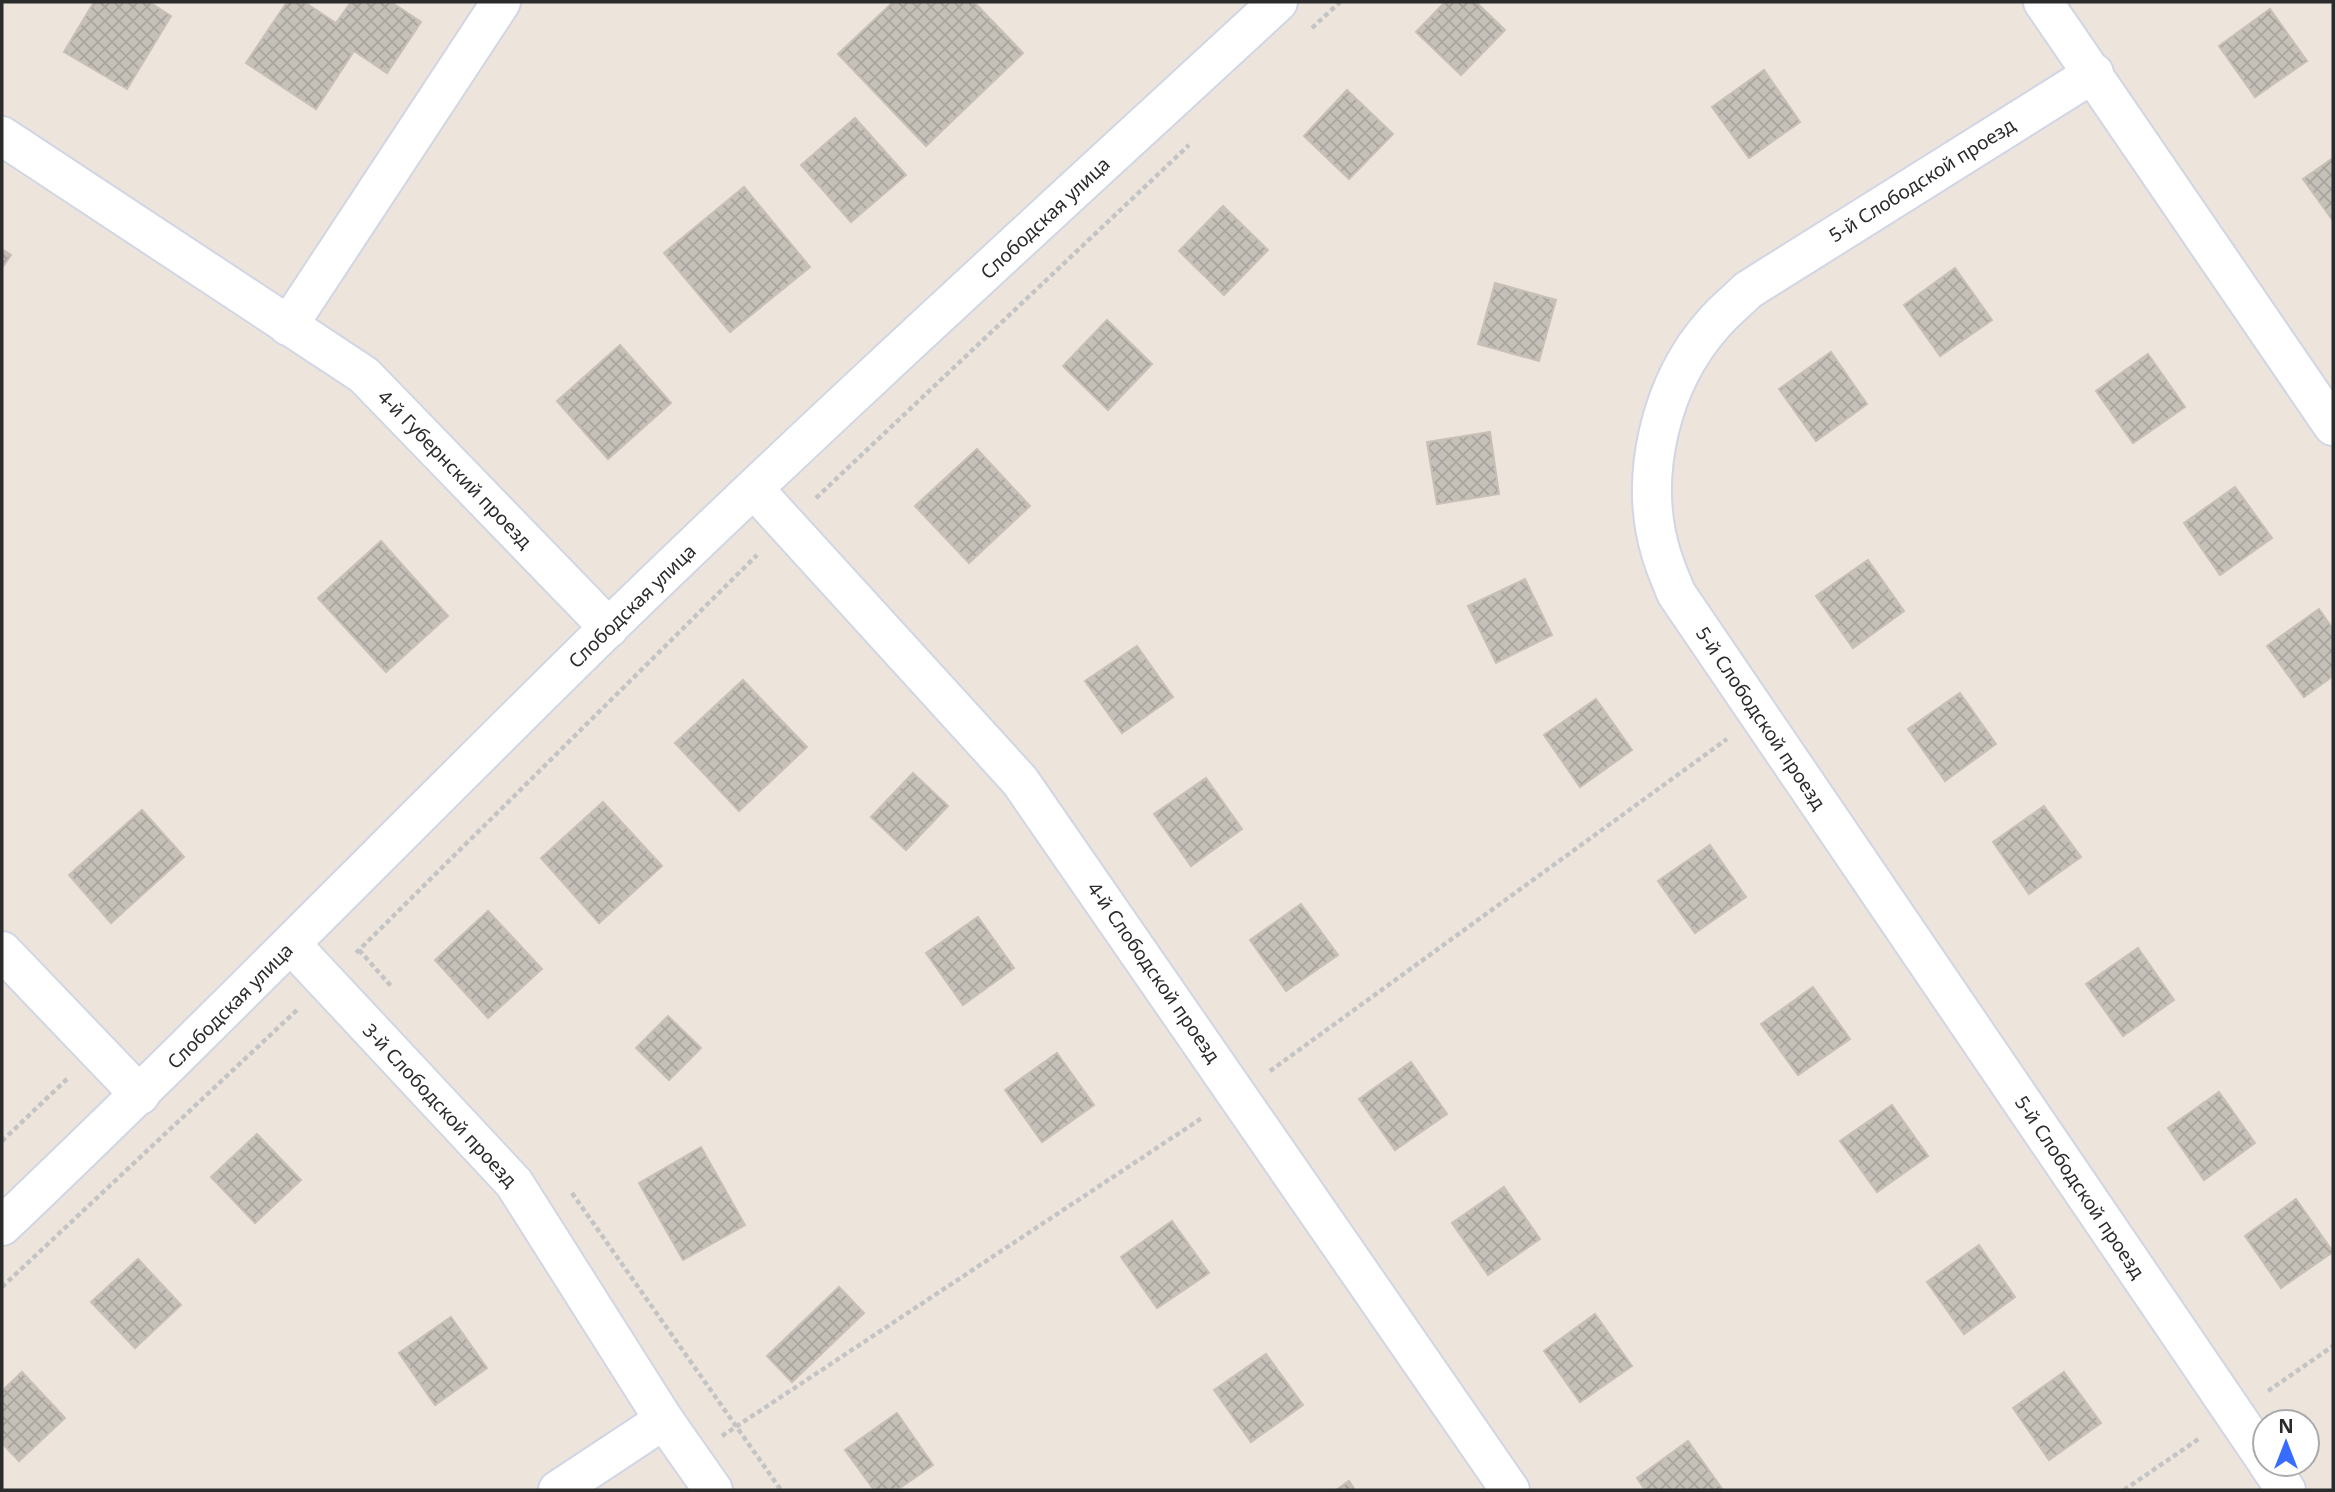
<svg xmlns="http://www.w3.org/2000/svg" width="2335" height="1492" font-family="'Noto Sans',sans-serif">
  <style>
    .building { fill: url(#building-cross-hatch); stroke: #c8c0b6; stroke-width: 2 }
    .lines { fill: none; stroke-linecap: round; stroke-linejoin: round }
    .minor-casing { stroke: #d1d6e4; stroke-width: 42 }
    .path { stroke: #c4c4c4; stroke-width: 4.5; stroke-dasharray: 5 3.5; stroke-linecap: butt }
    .minor { stroke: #fff; stroke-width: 38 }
    .labels { text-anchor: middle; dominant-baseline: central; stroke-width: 5; stroke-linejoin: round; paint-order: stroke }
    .street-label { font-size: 19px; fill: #2b2b2b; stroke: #fff }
  </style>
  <defs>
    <pattern id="building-cross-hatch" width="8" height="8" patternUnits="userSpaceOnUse" patternTransform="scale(1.75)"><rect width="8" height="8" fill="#c5c0b8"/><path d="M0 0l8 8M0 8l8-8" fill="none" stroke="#a9a59e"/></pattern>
  </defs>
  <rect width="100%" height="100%" fill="#ede4dc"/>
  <!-- building -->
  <g class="building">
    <polygon points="94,2 149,2 171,16 127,89 64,52"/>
    <polygon points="287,2 304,2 336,23 351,2 391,2 421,22 387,73 354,51 316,109 246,63"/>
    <polygon points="893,2 974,2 1023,53 926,146 838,54"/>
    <polygon points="1445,2 1476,2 1505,30 1461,75 1416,32"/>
    <polygon points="2270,9 2307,61 2255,97 2219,46"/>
    <polygon points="1764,70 1800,122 1749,158 1712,107"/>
    <polygon points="1347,90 1393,134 1349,179 1304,136"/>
    <polygon points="855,118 906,175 851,222 801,165"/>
    <polygon points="2333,158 2333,221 2303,179"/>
    <polygon points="744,187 810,267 730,332 664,253"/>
    <polygon points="1223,206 1268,250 1224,295 1179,251"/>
    <polygon points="2,249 11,255 2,268"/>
    <polygon points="1955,268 1992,320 1940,356 1904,305"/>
    <polygon points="1495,283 1556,300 1539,361 1478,344"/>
    <polygon points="1107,320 1152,364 1108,410 1063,366"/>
    <polygon points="620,345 671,403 608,459 557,401"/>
    <polygon points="1831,352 1867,404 1816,441 1779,389"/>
    <polygon points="2148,354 2185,407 2133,443 2096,391"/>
    <polygon points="1490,432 1499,494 1437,504 1427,442"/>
    <polygon points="977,449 1030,506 969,563 915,506"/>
    <polygon points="2235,487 2272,538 2220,575 2184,523"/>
    <polygon points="381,541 448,616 386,672 318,598"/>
    <polygon points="1868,560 1904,611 1853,648 1816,596"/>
    <polygon points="1525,579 1552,635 1496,663 1468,606"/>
    <polygon points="2319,609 2333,629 2333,676 2304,697 2267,646"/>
    <polygon points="1137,646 1173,697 1122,733 1085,681"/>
    <polygon points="743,680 807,747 739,811 675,743"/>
    <polygon points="1960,693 1996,744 1945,781 1908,729"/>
    <polygon points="1596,699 1632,750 1580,787 1544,735"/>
    <polygon points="913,773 948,806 906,850 871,817"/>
    <polygon points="1206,778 1242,829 1191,866 1154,814"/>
    <polygon points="603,802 662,866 599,923 541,858"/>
    <polygon points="2044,806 2081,857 2029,894 1993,842"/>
    <polygon points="142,810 184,857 111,923 69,875"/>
    <polygon points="1710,845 1746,897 1695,933 1658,881"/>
    <polygon points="1301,904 1338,955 1286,991 1250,940"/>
    <polygon points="488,911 542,969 488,1018 435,960"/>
    <polygon points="978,917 1014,968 963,1005 926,953"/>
    <polygon points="2138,948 2174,1000 2123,1036 2086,984"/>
    <polygon points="1813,987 1850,1039 1798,1075 1761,1024"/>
    <polygon points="668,1016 701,1048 669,1080 636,1048"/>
    <polygon points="1057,1053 1094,1105 1042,1142 1005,1090"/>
    <polygon points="1411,1062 1447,1114 1395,1150 1359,1099"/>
    <polygon points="2219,1092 2255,1143 2204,1180 2168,1128"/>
    <polygon points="1892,1105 1928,1156 1877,1192 1840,1141"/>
    <polygon points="257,1134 301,1180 255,1223 211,1177"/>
    <polygon points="701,1147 745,1225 683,1260 639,1183"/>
    <polygon points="1504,1187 1540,1239 1488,1275 1452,1223"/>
    <polygon points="2296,1199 2333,1252 2281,1288 2245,1236"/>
    <polygon points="1172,1221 1209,1273 1157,1308 1121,1257"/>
    <polygon points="1979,1245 2015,1297 1964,1334 1927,1282"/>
    <polygon points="138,1259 181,1305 135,1348 91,1302"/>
    <polygon points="839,1287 864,1313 792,1382 767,1356"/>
    <polygon points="1595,1314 1632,1366 1580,1402 1544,1351"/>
    <polygon points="451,1317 487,1368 435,1405 399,1353"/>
    <polygon points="1266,1354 1303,1405 1251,1442 1214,1390"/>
    <polygon points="22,1372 65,1418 19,1461 2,1443 2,1391"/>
    <polygon points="2064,1372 2101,1423 2049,1460 2013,1408"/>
    <polygon points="897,1413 933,1465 897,1490 874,1490 845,1450"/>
    <polygon points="1688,1441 1723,1490 1645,1490 1637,1478"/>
    <polygon points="1349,1481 1355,1490 1336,1490"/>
  </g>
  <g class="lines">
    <defs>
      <g id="minor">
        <polyline points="2043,2 2333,426"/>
        <path d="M 2094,73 L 1748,290 C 1737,301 1724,311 1714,323 C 1661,382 1638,476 1661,553 C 1665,567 1671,580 1676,593 L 2265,1459"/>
        <polyline points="2,136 364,375 609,628"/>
        <polyline points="288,326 501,2"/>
        <polyline points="754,489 1020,781 1510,1490"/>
        <polyline points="291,944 514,1183 664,1420 713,1490"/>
        <polyline points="2,951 140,1095"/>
        <path d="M 2,1226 C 208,1030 406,826 609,627 C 828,414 1054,209 1278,2"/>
        <polyline points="2268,1464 2286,1490"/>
        <polyline points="558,1490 664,1420"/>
      </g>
    </defs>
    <!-- minor casing -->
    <use href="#minor" class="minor-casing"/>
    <!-- path -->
    <g class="path">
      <polyline points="1312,28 1340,2"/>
      <polyline points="816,498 1189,145"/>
      <polyline points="359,950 391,986"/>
      <polyline points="356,953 757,555"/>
      <polyline points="1270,1071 1727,739"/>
      <polyline points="2,1141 67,1079"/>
      <polyline points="572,1193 781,1490"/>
      <polyline points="2,1287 297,1010"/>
      <polyline points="2268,1391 2333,1346"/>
      <polyline points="722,1436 1202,1118"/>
      <polyline points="2124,1490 2200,1438"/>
    </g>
    <!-- minor -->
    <use href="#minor" class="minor"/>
  </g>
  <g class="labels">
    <!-- street labels -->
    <g class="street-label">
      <text transform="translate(1922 180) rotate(-32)">5-й Слободской проезд</text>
      <text transform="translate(1045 218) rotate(-43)">Слободская улица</text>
      <text transform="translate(455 469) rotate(46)">4-й Губернский проезд</text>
      <text transform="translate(632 606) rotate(-44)">Слободская улица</text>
      <text transform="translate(1761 718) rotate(56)">5-й Слободской проезд</text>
      <text transform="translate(1154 972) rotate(55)">4-й Слободской проезд</text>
      <text transform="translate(230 1006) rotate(-45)">Слободская улица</text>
      <text transform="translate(440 1105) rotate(47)">3-й Слободской проезд</text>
      <text transform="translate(2080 1187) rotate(56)">5-й Слободской проезд</text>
    </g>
  </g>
  <!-- border -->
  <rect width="2335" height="1492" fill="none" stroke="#2b2b2b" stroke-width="7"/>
  <!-- north arrow -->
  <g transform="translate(2286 1443)"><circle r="33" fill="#ffffff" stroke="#aaaaaa" stroke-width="2"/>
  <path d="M0-5L12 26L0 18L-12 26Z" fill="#386cfe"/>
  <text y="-10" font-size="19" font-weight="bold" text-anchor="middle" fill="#2b2b2b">N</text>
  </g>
</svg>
